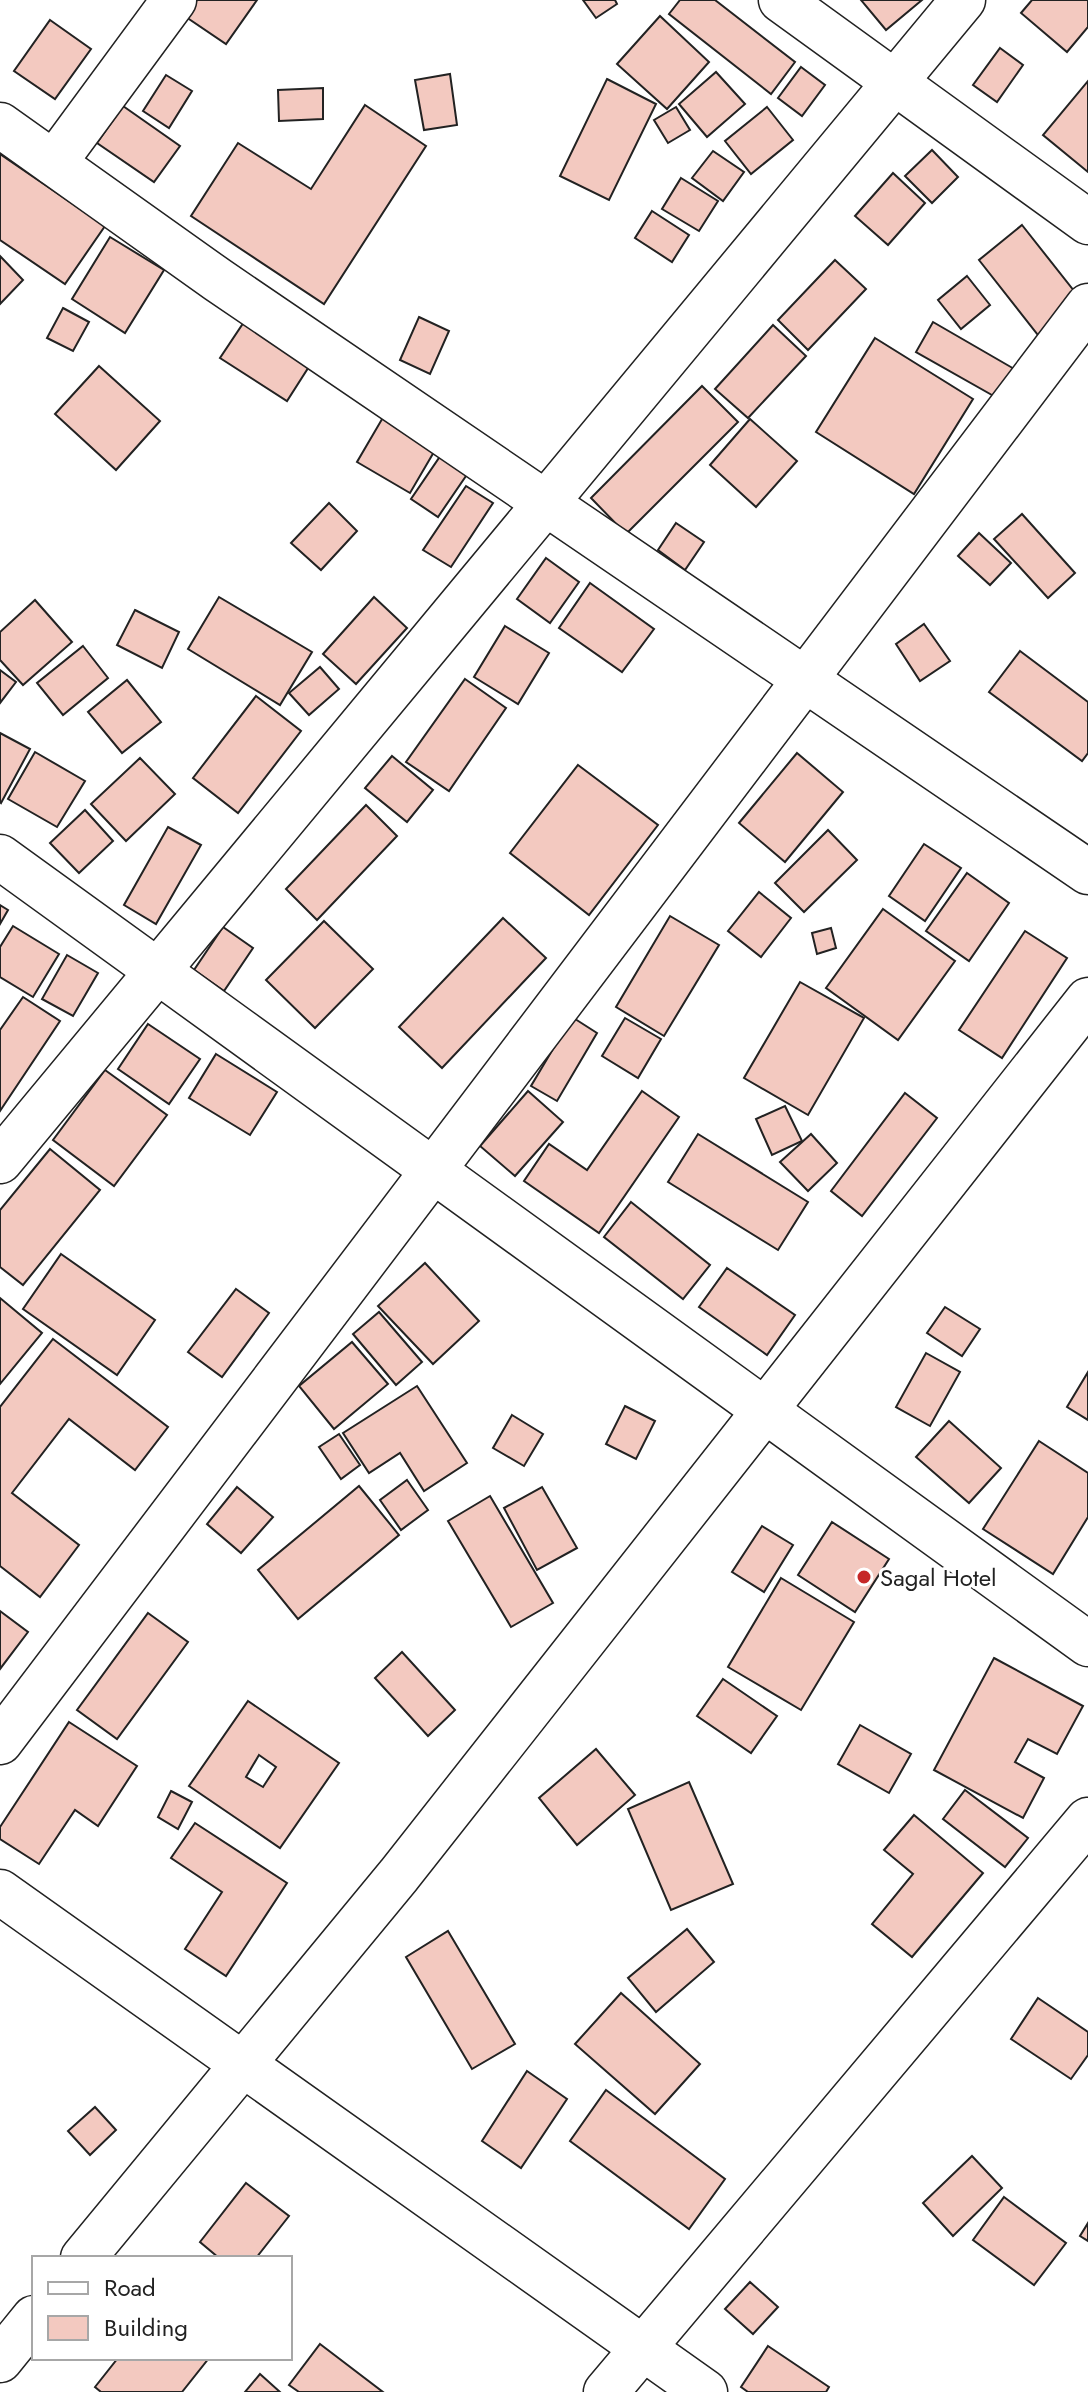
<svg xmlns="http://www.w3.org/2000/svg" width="1088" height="2392" font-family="Jost,sans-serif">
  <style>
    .building { fill: #f3c9c0; stroke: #222; stroke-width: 2; fill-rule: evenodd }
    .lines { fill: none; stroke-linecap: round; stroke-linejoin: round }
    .street-casing { stroke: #222; stroke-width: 47 }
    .street { stroke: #fff; stroke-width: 44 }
    .poi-dot { fill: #c62828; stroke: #fff; stroke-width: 3 }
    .labels { text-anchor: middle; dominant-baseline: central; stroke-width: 6; stroke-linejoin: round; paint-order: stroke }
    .poi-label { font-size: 24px; fill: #222; stroke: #fff; text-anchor: start }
  </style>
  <rect width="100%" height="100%" fill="#fff"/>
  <!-- building -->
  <g class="building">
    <polygon points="197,0 257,0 226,44 186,17"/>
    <polygon points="583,0 615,0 617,4 596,18"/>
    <polygon points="680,0 715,0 795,62 771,94 669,14"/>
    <polygon points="861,0 922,0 886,30"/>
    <polygon points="1032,0 1088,0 1088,27 1067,52 1021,13"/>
    <polygon points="660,16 709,62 667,109 617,64"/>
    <polygon points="50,20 91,49 55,99 14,71"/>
    <polygon points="1000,48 1023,65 997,102 973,85"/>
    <polygon points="801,67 825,85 802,116 778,98"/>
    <polygon points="716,72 745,104 707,137 679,104"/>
    <polygon points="450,74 457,125 424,130 415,80"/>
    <polygon points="166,75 192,91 169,128 143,111"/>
    <polygon points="607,79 656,104 609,200 560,176"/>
    <polygon points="1088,81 1088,172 1043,135"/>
    <polygon points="323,88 323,119 279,121 278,90"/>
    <polygon points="365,105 426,146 324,304 191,216 238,143 311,189"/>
    <polygon points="123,106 180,146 154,182 97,143"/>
    <polygon points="676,107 690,130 668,143 654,120"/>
    <polygon points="767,107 793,140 751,174 725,141"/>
    <polygon points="932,150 958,177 932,203 905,176"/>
    <polygon points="713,151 744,172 723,201 692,178"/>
    <polygon points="0,154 105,226 65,284 0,240"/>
    <polygon points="893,173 925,203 888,245 855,216"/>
    <polygon points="681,178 718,201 699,231 662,209"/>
    <polygon points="652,211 689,235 672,262 635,238"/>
    <polygon points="1022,225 1082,301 1038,335 979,260"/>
    <polygon points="110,237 164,270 125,333 72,299"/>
    <polygon points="0,256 23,280 0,304"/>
    <polygon points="835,260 866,289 808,350 778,320"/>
    <polygon points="967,276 990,305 961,329 938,300"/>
    <polygon points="63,308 89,322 73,351 47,338"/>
    <polygon points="419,317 449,331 430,374 400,360"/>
    <polygon points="244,322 310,365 287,401 220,358"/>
    <polygon points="933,322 1016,370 999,399 916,352"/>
    <polygon points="773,325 806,356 748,418 715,389"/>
    <polygon points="875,338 973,399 914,494 816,432"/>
    <polygon points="99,366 160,421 116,470 55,414"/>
    <polygon points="702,386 738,422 626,534 591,498"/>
    <polygon points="385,414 438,445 410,493 357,462"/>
    <polygon points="750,419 797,461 756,507 710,465"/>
    <polygon points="441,455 468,473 438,517 411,499"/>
    <polygon points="466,486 493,503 451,567 423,550"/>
    <polygon points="329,503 357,531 321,570 291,543"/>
    <polygon points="1022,514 1075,573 1048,598 994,539"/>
    <polygon points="676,523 704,542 685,570 658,550"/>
    <polygon points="979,533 1011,563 990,585 958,556"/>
    <polygon points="546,558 579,582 550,623 517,599"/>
    <polygon points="590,583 654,629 622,672 559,628"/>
    <polygon points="219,597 312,652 280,705 188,649"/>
    <polygon points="374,597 407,628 356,684 323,654"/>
    <polygon points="35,600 72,642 23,685 0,660 0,632"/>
    <polygon points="135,610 179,632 162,668 117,645"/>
    <polygon points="924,624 950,661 920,681 896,644"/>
    <polygon points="505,626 549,653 518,704 474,677"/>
    <polygon points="83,646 108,678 63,715 37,683"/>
    <polygon points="1020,651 1088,702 1088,753 1082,761 989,692"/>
    <polygon points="320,667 339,689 309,715 289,693"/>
    <polygon points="0,670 16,682 0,703"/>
    <polygon points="465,679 506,708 449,791 406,762"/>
    <polygon points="127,680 161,722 122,753 88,712"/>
    <polygon points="256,696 301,731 238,813 193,778"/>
    <polygon points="0,733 30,749 1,803 0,802"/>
    <polygon points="35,752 85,781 57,827 8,799"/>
    <polygon points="797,753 843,792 785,862 739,823"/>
    <polygon points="392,756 433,790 407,822 365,788"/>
    <polygon points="140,758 175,794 126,841 91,804"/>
    <polygon points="578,765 658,825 589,915 510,853"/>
    <polygon points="366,805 397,836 317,920 286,889"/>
    <polygon points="85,810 113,841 79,873 50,843"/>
    <polygon points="168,827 201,845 156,924 124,905"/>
    <polygon points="828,830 857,860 804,912 775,883"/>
    <polygon points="924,844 961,868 925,921 889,896"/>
    <polygon points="967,873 1009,903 969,961 926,931"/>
    <polygon points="759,892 791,918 761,957 728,931"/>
    <polygon points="0,905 8,910 0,924"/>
    <polygon points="883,909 955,961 898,1040 826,988"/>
    <polygon points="670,916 719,945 664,1036 616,1007"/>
    <polygon points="503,918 546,958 442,1068 399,1027"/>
    <polygon points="324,921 373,969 315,1028 266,980"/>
    <polygon points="13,926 59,954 33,997 0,977 0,947"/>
    <polygon points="223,927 253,948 224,991 194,970"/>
    <polygon points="831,928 836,948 817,954 812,933"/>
    <polygon points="1025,931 1067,958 1002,1058 959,1030"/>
    <polygon points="67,955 98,973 73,1016 42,999"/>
    <polygon points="800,982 864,1018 808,1115 744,1078"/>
    <polygon points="23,997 60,1021 0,1111 0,1030"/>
    <polygon points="572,1017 597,1033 557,1101 531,1086"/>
    <polygon points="625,1018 661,1039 638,1078 602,1056"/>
    <polygon points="148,1024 200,1059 169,1104 118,1069"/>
    <polygon points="216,1054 277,1092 250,1135 189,1098"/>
    <polygon points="105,1070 167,1115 114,1186 53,1140"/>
    <polygon points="528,1091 563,1122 515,1176 480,1146"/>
    <polygon points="642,1091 679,1117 599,1233 524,1181 549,1144 587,1170"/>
    <polygon points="905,1093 937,1118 862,1216 831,1191"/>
    <polygon points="785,1106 802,1141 772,1155 756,1119"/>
    <polygon points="698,1134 808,1202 778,1250 668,1182"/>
    <polygon points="811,1134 837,1163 808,1191 780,1162"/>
    <polygon points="50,1149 100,1190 23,1285 0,1267 0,1210"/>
    <polygon points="631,1202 710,1265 683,1299 604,1237"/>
    <polygon points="61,1254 155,1320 117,1375 23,1309"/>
    <polygon points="425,1263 479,1321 433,1364 378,1306"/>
    <polygon points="727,1268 795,1315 767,1355 699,1307"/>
    <polygon points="236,1289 269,1313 222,1377 188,1352"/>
    <polygon points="0,1298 42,1333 0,1384"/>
    <polygon points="945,1307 980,1329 962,1356 927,1333"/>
    <polygon points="379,1312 422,1362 396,1385 353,1334"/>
    <polygon points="53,1339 168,1427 135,1470 69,1419 12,1493 79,1545 40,1597 0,1566 0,1407"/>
    <polygon points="352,1342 388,1384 334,1429 299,1386"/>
    <polygon points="926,1353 960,1372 930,1426 896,1407"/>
    <polygon points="1088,1372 1088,1420 1067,1407"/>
    <polygon points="417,1386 467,1463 424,1491 400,1453 369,1473 343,1433"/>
    <polygon points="625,1406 655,1421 636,1459 606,1444"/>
    <polygon points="512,1415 543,1434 524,1466 493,1448"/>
    <polygon points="949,1421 1001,1468 969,1503 916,1457"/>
    <polygon points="339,1434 360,1465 341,1479 319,1447"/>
    <polygon points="1039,1441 1088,1473 1088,1517 1053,1574 983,1529"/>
    <polygon points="407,1480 428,1510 401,1530 380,1500"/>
    <polygon points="359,1486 399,1535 298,1619 258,1570"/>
    <polygon points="237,1487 273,1517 241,1553 207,1524"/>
    <polygon points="542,1487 577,1548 537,1570 504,1508"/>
    <polygon points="490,1496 553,1603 511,1627 448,1521"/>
    <polygon points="832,1522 889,1559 855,1612 798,1575"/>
    <polygon points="762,1526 793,1545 764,1592 732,1572"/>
    <polygon points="781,1578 854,1622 801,1710 728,1667"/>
    <polygon points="0,1611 28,1632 0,1669"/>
    <polygon points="148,1613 188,1642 117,1739 77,1710"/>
    <polygon points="402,1652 455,1710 428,1736 375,1678"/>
    <polygon points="994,1658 1083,1706 1057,1754 1028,1739 1015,1762 1044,1778 1023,1818 934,1770"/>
    <polygon points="723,1679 777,1716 751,1753 697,1716"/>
    <path d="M 248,1701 L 339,1763 L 280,1848 L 189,1786 ZM 259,1755 L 276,1767 L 263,1787 L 246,1777 Z"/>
    <polygon points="69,1722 137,1766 98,1826 75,1810 39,1864 0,1839 0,1827"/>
    <polygon points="860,1725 911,1754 889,1793 838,1764"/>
    <polygon points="596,1749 635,1795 577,1845 539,1798"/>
    <polygon points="689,1782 733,1884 671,1910 628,1809"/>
    <polygon points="965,1790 1028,1838 1005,1867 943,1819"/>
    <polygon points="171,1791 192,1802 178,1829 158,1817"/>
    <polygon points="914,1815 983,1873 912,1957 872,1924 913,1874 884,1850"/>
    <polygon points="195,1823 287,1883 226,1976 185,1949 222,1892 171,1858"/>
    <polygon points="687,1929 714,1962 656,2012 628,1978"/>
    <polygon points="448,1931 515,2044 472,2069 406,1957"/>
    <polygon points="621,1993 700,2064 655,2114 575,2044"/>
    <polygon points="1038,1998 1088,2032 1088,2055 1071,2079 1011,2039"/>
    <polygon points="527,2071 567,2099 521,2168 482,2141"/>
    <polygon points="606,2090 725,2179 689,2229 570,2141"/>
    <polygon points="95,2107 116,2130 90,2155 68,2131"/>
    <polygon points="972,2156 1002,2188 953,2236 923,2203"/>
    <polygon points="246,2183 289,2216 256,2258 219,2258 200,2242"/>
    <polygon points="1004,2197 1066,2243 1034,2285 973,2240"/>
    <polygon points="1088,2223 1088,2241 1080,2236"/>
    <polygon points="750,2282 778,2307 753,2334 725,2309"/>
    <polygon points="320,2344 383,2392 299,2392 289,2385"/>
    <polygon points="768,2346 829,2387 826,2392 748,2392 741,2387"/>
    <polygon points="118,2358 209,2358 182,2392 101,2392 95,2387"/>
    <polygon points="260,2374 280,2392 245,2392"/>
  </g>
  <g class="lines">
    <defs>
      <g id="street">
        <polyline points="781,0 1088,222"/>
        <polyline points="0,125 218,280 1088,872"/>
        <polyline points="54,163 174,0"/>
        <polyline points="0,857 1088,1644"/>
        <polyline points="0,1161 963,0"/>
        <polyline points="0,1742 1088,306"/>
        <polyline points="0,1892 705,2392"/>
        <polyline points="83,2258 399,1875 1088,1000"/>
        <polyline points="0,2360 34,2318"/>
        <polyline points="606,2392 1088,1820"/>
      </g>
    </defs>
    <!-- street casing -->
    <use href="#street" class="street-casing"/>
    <!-- street -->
    <use href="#street" class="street"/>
  </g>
  <!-- markers -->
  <circle class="poi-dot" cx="864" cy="1577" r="8"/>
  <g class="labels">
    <!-- poi labels -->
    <g class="poi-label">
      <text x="880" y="1577">Sagal Hotel</text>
    </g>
  </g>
  <!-- legend -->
  <rect x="32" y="2256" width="260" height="104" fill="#ffffff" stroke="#a7a7a7" stroke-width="2"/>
  <rect x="48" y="2282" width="40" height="12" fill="#ffffff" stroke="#a7a7a7" stroke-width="2"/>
  <text x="104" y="2296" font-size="24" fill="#222222">Road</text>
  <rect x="48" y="2316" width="40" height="24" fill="#f3c9c0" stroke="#a7a7a7" stroke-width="2"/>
  <text x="104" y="2336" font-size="24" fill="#222222">Building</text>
</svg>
